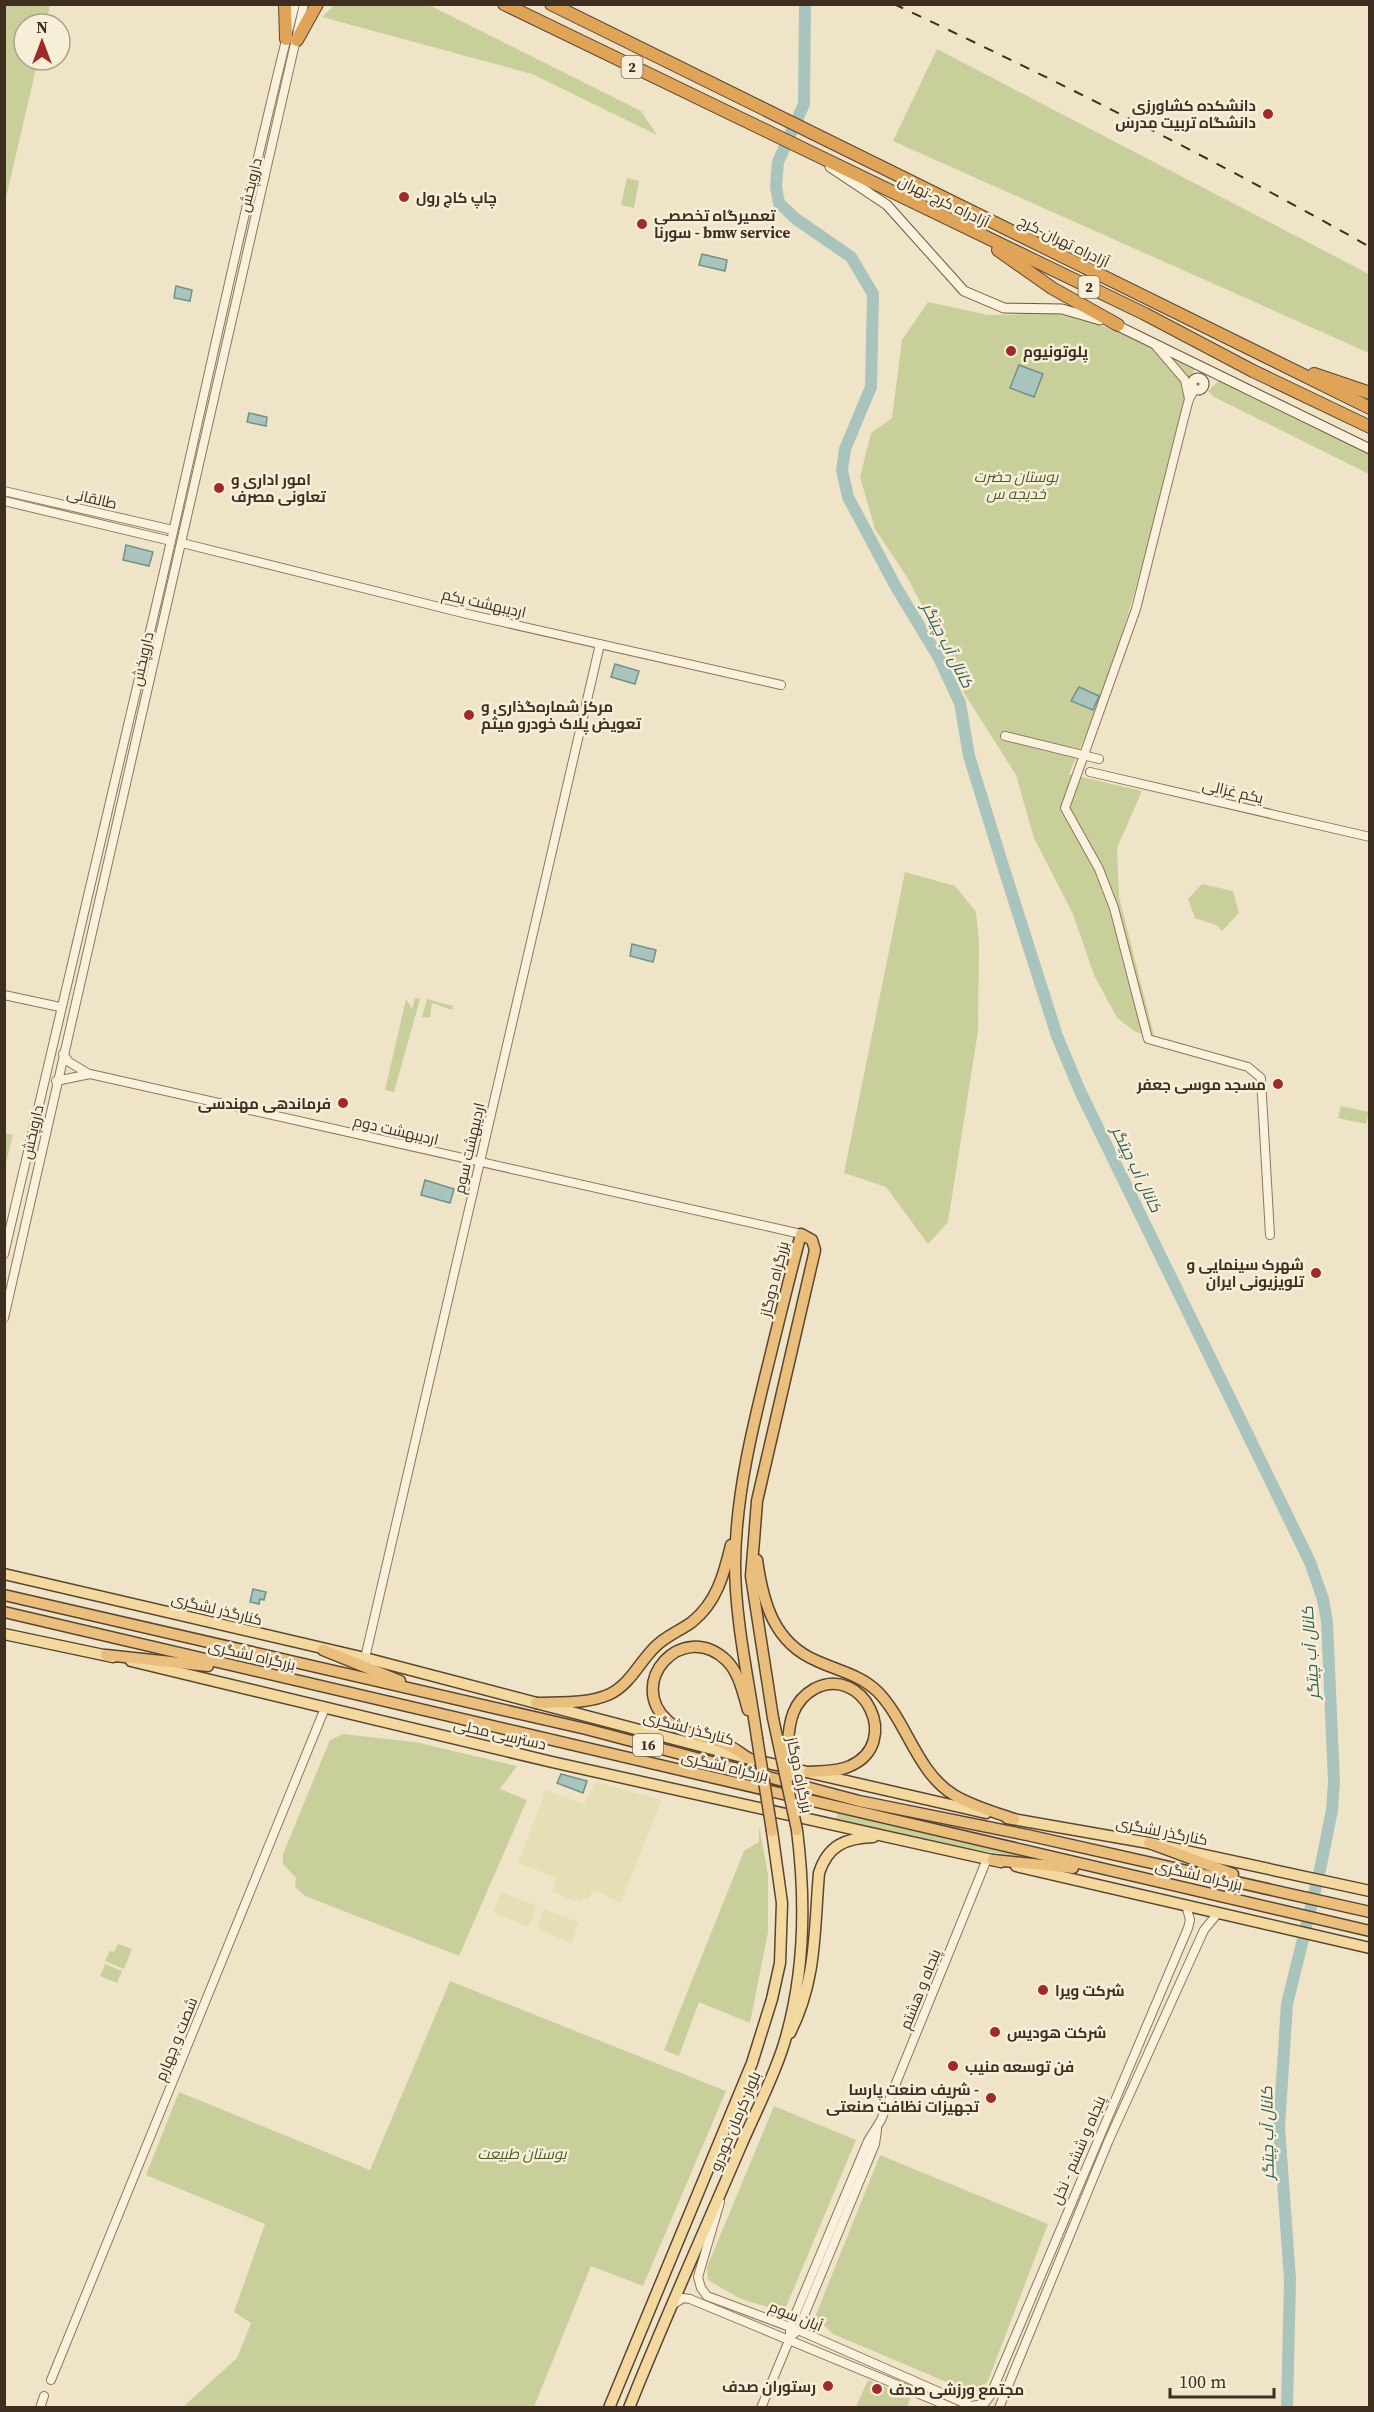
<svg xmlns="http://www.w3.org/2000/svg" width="1374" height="2412" font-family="'Source Serif 4',Cairo,serif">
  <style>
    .farmland { fill: #e6deb5 }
    .green { fill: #c9cf9b }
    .water { fill: #a9c4bc; stroke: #6f938a; stroke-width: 1.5 }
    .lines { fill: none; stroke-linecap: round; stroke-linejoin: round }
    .river { stroke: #a9c4bc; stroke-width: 12 }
    .tertiary-casing { stroke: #8d765c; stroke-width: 10 }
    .secondary-casing { stroke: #6f573f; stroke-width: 11 }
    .primary-casing { stroke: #5b4430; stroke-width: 13 }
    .trunk-casing { stroke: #5b4430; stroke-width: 13 }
    .motorway-casing { stroke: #5b4430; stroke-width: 14 }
    .tertiary { stroke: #faf1dc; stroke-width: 8 }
    .secondary { stroke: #faf1dc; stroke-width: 9 }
    .primary { stroke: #f3d9a0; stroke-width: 10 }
    .trunk { stroke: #eabe7c; stroke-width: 10 }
    .motorway { stroke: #e0a458; stroke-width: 12 }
    .rail { stroke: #3d2e20; stroke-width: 2; stroke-dasharray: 10 10; stroke-linecap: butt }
    .trunk-bridge-casing { stroke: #5b4430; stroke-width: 13; stroke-linecap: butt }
    .trunk-bridge { stroke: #eabe7c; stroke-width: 10 }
    .poi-dot { fill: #9e2a2b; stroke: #f7eed8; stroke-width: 2 }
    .labels { text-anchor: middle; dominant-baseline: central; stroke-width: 5; stroke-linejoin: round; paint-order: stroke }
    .shield { fill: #f7eed8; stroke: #756857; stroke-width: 1.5 }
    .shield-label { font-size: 14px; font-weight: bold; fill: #3d2e20 }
    .poi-label { font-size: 15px; font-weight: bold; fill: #3d2e20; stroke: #f7eed8; text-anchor: start }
    .street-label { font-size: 15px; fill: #3d2e20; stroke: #f7eed8 }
    .park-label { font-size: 15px; font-style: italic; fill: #4d5a26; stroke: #f7eed8 }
    .water-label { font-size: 16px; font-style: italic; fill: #2f5d5a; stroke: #f7eed8 }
  </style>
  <rect width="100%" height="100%" fill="#f0e4c8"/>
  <!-- farmland -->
  <g class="farmland">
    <polygon points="595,1782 662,1800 620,1903 593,1889 588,1900 583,1897 581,1902 576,1900 575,1902 552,1891 557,1878 518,1863 546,1790 584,1804"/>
    <polygon points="501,1892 537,1906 529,1927 493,1912"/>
    <polygon points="544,1909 579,1923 571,1943 537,1929"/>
  </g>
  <!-- green -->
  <g class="green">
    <polygon points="5,4 50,5 46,24 24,24 24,60 38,60 5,202"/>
    <polygon points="427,4 641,111 657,135 532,74 322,17 334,5"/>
    <polygon points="937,49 1369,274 1369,353 893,141"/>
    <polygon points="627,178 639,181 634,208 621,205"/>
    <path d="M 928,302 L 988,315 L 1058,314 L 1121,331 L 1140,340 L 1166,360 L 1180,375 L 1186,396 C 1153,523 1124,654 1069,774 L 1142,791 L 1117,848 L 1119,897 L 1155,1039 L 1136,1032 L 1117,1018 L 1094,975 L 1073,914 L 1034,838 L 1016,775 L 959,685 L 939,638 L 907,577 L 875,529 L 860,477 L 871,433 L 892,418 L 902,340 Z"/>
    <polygon points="1162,349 1193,365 1194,370 1189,384"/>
    <polygon points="1220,380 1369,453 1369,474 1214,397 1208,391"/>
    <polygon points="905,872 955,886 976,912 979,943 978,1031 948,1222 928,1244 886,1187 844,1173"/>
    <polygon points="1202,884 1233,891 1239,913 1222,931 1216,925 1195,918 1188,899"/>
    <polygon points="415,998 420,999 394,1092 385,1090 406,999 412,1009"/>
    <polygon points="427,999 453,1006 452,1010 432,1003 430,1018 422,1017"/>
    <polygon points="1341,1106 1369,1112 1366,1124 1338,1118"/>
    <polygon points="5,1133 13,1135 5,1167 4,1133"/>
    <polygon points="343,1734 415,1742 517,1766 500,1789 527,1800 459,1956 305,1896 295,1887 296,1878 283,1864 283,1854 330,1740"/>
    <polygon points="837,1813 1075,1865 944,1845 836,1820"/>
    <polygon points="759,1826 768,1875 768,1932 750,2023 699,2002 679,2056 664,2050 744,1851 759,1842"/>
    <polygon points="118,1944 132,1949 124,1969 105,1961 110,1951 114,1952"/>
    <polygon points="105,1964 122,1971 117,1983 100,1976"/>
    <polygon points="450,1981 726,2091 643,2286 591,2266 534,2407 183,2407 237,2358 251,2323 234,2312 265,2224 146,2175 179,2092 370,2170"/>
    <polygon points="774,2106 856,2140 784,2312 741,2299 708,2280 707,2267"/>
    <polygon points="880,2155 1048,2224 988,2381 975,2394 833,2334 815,2317"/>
    <polygon points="868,2380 911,2397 907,2407 856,2407"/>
  </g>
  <!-- water -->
  <g class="water">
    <polygon points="702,254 727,260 725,271 699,265"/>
    <polygon points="176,286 192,290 190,301 174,298"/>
    <polygon points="1019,365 1043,374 1034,397 1010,388"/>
    <polygon points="249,413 267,417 266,426 247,422"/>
    <polygon points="126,545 153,552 149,566 123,560"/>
    <polygon points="615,664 639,671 635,684 611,677"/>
    <polygon points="1079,687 1099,696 1093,710 1071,701"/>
    <polygon points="632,944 656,950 653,962 630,956"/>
    <polygon points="425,1180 454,1189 450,1203 421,1195"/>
    <polygon points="253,1589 266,1592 264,1600 260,1599 259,1604 250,1602"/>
    <polygon points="561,1774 587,1781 583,1793 557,1783"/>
  </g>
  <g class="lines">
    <!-- river -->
    <polyline class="river" points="805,4 804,104 778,162 776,187 779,203 796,219 851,257 873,294 871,387 845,449 842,470 848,497 896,587 939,658 960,703 969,756 1004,869 1057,1036 1080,1091 1310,1562 1323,1599 1327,1622 1334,1782 1332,1810 1320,1870 1287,2004 1279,2127 1290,2279 1287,2408"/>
    <defs>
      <g id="tertiary">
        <polyline points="1155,345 1185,380 1189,399"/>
        <polyline points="1195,389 1189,399 1184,418 1136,609 1065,808 1099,869 1114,908 1148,1039 1248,1067 1261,1078 1270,1235"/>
        <polyline points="4,491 173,530"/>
        <polyline points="4,501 171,541"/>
        <polyline points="182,543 467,614 781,685"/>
        <polyline points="1005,736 1099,759"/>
        <polyline points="1090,772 1370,837"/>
        <polyline points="4,995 60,1007"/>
        <polyline points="63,1054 69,1062 89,1074"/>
        <polyline points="56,1081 90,1074 801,1234"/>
        <path d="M 4,1254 C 56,1028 111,802 163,576 C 207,385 247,194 295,4"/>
        <polyline points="4,1318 304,4"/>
        <polyline points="365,1658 600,644"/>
        <polyline points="720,2202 698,2277 701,2288 707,2296 798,2330 971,2406 984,2404 990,2396 1188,1928 1190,1920 1186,1905"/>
        <polyline points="671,2306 683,2298 690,2299 953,2408"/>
        <polyline points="794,2334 798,2330 875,2144 877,2130"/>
        <polyline points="51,2380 325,1708"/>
        <polyline points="40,2408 44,2396"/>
        <polyline points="761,2408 790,2338 790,2327 868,2141 881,2120 987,1859"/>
        <polyline points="999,2408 1108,2142 1204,1930 1218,1913"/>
      </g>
      <g id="secondary">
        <polyline points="830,167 887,205 964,291 1004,308 1062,309 1100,320"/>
        <polyline points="1114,324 1370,449"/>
        <circle cx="1198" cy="384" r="6"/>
      </g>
      <g id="primary">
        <polyline points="4,1574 365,1658 750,1759 986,1813"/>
        <polyline points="4,1634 113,1657"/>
        <polyline points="131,1661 552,1762 1001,1862"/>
        <polyline points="1007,1818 1149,1843 1370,1891"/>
        <polyline points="1016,1866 1370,1948"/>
        <path d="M 790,2033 C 817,1979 814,1931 819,1873 C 828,1845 846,1838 873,1837"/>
        <polyline points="609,2408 752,2063 772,1999 780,1963 782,1903 772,1831"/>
        <path d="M 629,2408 C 664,2320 703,2234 740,2148 C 754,2115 772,2081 783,2047 C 805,1977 806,1902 797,1830"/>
      </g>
      <g id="trunk">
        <path d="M 757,1560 C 763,1603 774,1643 817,1661 C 839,1671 861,1675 878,1692 C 907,1722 917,1773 954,1795 C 972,1806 994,1812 1014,1819"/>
        <polyline points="4,1595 586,1729 859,1801 1027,1835 1370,1912"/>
        <polyline points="4,1612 1370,1931"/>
        <polyline points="323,1650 400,1681"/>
        <polyline points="106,1655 208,1666"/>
        <path d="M 536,1703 C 560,1702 589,1704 610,1694 C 630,1684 639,1663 654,1648 C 665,1636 680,1631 692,1622 C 717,1602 724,1574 731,1545"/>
        <path d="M 748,1710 C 743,1693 739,1672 726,1660 C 682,1619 625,1683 668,1721 C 683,1735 709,1737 727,1745 C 735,1748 743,1755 750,1759"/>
        <path d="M 757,1738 C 749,1681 735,1621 735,1563 C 736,1493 753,1425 770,1357 C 780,1316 790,1275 801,1234 L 812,1240 L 815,1250 L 757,1501 L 754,1540 L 751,1576 L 773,1718"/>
        <path d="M 788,1744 C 789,1721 793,1701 814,1689 C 863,1663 903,1743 850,1766 C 838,1772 822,1771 809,1772"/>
        <polyline points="1149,1843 1233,1874"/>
        <polyline points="993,1860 1073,1868"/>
      </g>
      <g id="motorway">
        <polyline points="285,4 286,39"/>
        <polyline points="504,4 1145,314 1253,371 1370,427"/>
        <polyline points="551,4 1370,408"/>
        <polyline points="297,40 317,4"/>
        <polyline points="998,250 1052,288 1118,325"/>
        <polyline points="1314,374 1370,393"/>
      </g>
    </defs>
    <!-- tertiary casing -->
    <use href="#tertiary" class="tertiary-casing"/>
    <!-- secondary casing -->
    <use href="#secondary" class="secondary-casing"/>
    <!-- primary casing -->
    <use href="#primary" class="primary-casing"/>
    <!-- trunk casing -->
    <use href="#trunk" class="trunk-casing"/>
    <!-- motorway casing -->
    <use href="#motorway" class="motorway-casing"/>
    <!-- tertiary -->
    <use href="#tertiary" class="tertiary"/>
    <!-- secondary -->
    <use href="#secondary" class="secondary"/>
    <!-- primary -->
    <use href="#primary" class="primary"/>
    <!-- trunk -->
    <use href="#trunk" class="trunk"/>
    <!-- motorway -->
    <use href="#motorway" class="motorway"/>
    <!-- rail -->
    <path class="rail" d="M 894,4 C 1055,80 1214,159 1370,247"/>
    <defs>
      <g id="trunk-bridge">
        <polyline points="773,1718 797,1830"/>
        <polyline points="757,1738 772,1831"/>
        <polyline points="788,1744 790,1776"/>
      </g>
    </defs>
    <!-- trunk-bridge casing -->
    <use href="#trunk-bridge" class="trunk-bridge-casing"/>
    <!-- trunk-bridge -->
    <use href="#trunk-bridge" class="trunk-bridge"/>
  </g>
  <!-- markers -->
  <g class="poi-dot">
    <circle cx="1268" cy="114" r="6"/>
    <circle cx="404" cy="197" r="6"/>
    <circle cx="642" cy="224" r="6"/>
    <circle cx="1011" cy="351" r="6"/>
    <circle cx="219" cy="488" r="6"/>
    <circle cx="469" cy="715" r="6"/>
    <circle cx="1278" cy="1084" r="6"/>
    <circle cx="343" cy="1103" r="6"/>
    <circle cx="1316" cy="1273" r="6"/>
    <circle cx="1043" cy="1990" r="6"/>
    <circle cx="995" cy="2032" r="6"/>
    <circle cx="953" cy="2066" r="6"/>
    <circle cx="991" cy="2098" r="6"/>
    <circle cx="828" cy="2386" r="6"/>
    <circle cx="877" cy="2389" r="6"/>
  </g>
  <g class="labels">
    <!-- shield labels -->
    <g class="shield">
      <rect x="621.5" y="56" width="21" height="22" rx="4.5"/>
      <rect x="1078.5" y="276" width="21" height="22" rx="4.5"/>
      <rect x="633" y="1734" width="30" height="22" rx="4.5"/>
    </g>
    <g class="shield-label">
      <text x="632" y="67">2</text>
      <text x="1089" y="287">2</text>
      <text x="648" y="1745">16</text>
    </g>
    <!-- poi labels -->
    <g class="poi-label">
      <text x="1256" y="105" text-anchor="end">دانشکده کشاورزی<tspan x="1256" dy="17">دانشگاه تربیت مدرس</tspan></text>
      <text x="416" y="197">چاپ کاج رول</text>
      <text x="654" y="215">تعمیرگاه تخصصی<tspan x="654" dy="17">سورنا - bmw service</tspan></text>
      <text x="1023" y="351">پلوتونیوم</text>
      <text x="231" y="479">امور اداری و<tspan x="231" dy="17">تعاونی مصرف</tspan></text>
      <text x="481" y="706">مرکز شماره‌گذاری و<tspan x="481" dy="17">تعویض پلاک خودرو میثم</tspan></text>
      <text x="1266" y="1084" text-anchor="end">مسجد موسی جعفر</text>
      <text x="331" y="1103" text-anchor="end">فرماندهی مهندسی</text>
      <text x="1304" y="1264" text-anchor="end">شهرک سینمایی و<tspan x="1304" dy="17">تلویزیونی ایران</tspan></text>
      <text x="1055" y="1990">شرکت ویرا</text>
      <text x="1007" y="2032">شرکت هودیس</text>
      <text x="965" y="2066">فن توسعه منیب</text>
      <text x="979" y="2089" text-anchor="end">شریف صنعت پارسا -<tspan x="979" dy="17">تجهیزات نظافت صنعتی</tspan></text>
      <text x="816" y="2386" text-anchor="end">رستوران صدف</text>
      <text x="889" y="2389">مجتمع ورزشی صدف</text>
    </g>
    <!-- street labels -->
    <g class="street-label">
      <text transform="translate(250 185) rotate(-76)">داروپخش</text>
      <text transform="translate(944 201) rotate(26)">آزادراه کرج-تهران</text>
      <text transform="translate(1064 241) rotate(26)">آزادراه تهران-کرج</text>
      <text transform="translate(92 498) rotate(13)">طالقانی</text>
      <text transform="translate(484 603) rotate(13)">اردیبهشت یکم</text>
      <text transform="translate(142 659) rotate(-77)">داروپخش</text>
      <text transform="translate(1233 791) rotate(13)">یکم غزالی</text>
      <text transform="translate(396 1130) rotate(13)">اردیبهشت دوم</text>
      <text transform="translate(32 1132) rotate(-77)">داروپخش</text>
      <text transform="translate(469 1148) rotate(-77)">اردیبهشت سوم</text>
      <text transform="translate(774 1279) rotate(-76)">بزرگراه دوگاز</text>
      <text transform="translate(217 1609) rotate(14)">کنارگذر لشگری</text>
      <text transform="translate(252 1655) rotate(13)">بزرگراه لشگری</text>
      <text transform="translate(689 1728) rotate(15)">کنارگذر لشگری</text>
      <text transform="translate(500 1734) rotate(13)">دسترسی محلی</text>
      <text transform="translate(725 1766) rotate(13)">بزرگراه لشگری</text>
      <text transform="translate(800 1775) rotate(78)">بزرگراه دوگاز</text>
      <text transform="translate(1162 1831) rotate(11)">کنارگذر لشگری</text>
      <text transform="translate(1199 1875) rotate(13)">بزرگراه لشگری</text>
      <text transform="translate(920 1989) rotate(-68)">پنجاه و هشتم</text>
      <text transform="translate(176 2039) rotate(-68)">شصت و چهارم</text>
      <text transform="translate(735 2121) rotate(-67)">بلوار کرمان خودرو</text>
      <text transform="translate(1078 2150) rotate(-67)">پنجاه و ششم - نخل</text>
      <text transform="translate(796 2316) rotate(22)">آبان سوم</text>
    </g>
    <!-- park labels -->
    <g class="park-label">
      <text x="1016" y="476">بوستان حضرت<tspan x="1016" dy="17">خدیجه س</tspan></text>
      <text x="522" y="2153">بوستان طبیعت</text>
    </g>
    <!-- water labels -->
    <g class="water-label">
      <text transform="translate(948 645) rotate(63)">کانال آب چیتگر</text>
      <text transform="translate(1137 1169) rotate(64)">کانال آب چیتگر</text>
      <text transform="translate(1310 1653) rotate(-94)">کانال آب چیتگر</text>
      <text transform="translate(1267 2133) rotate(-91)">کانال آب چیتگر</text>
    </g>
  </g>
  <!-- border -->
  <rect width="1374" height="2412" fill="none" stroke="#3d2e20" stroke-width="12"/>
  <!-- north arrow -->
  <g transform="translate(42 42)"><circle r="28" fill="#f7eed8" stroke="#ada18e" stroke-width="1.5"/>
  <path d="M0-4.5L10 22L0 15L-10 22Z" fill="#9e2a2b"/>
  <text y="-9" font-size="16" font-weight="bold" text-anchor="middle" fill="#3d2e20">N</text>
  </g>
  <!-- scale -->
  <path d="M1170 2388v9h104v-9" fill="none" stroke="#3d2e20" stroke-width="3"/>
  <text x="1179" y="2388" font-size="18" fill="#3d2e20" stroke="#f7eed8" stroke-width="4.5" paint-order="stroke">100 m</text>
</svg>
